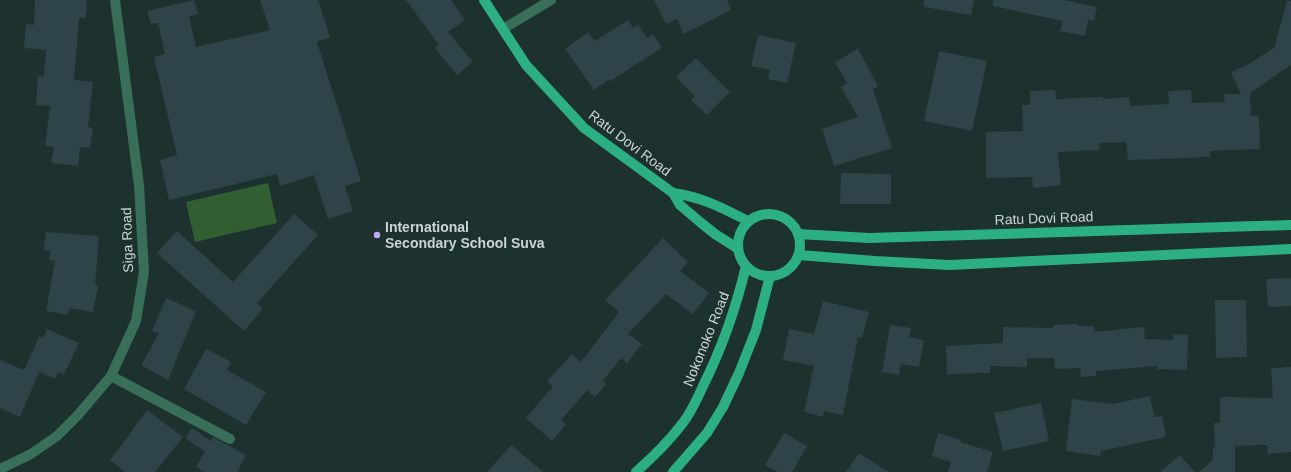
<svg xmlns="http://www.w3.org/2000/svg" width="1291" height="472" font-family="Helvetica,sans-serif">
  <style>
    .green { fill: #315f31 }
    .building { fill: #2f4448 }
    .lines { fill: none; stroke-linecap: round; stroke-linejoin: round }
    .minor { stroke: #396e59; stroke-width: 10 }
    .major { stroke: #2daf84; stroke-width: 10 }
    .poi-dot { fill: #c1a8f3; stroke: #1d312f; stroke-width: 1.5 }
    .labels { text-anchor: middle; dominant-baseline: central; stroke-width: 3; stroke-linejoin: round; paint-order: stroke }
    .street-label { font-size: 14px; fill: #c9d5d4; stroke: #1d312f }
    .poi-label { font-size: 14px; font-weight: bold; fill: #c9d5d4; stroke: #1d312f; text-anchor: start }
  </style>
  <rect width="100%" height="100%" fill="#1d312f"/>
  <!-- green -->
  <polygon class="green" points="268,183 277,223 195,242 186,202"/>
  <!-- building -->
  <g class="building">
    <polygon points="35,0 87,0 86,18 79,18 74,80 93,82 88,127 93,128 90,148 80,147 78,166 51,163 54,147 45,146 50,106 36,105 38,76 44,77 46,50 24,48 26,24 34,25"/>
    <polygon points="194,0 198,14 189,16 196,47 270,30 260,0 318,0 330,37 317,42 361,181 345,186 353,211 328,219 314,175 280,186 277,174 169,200 160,160 177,155 154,57 165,54 158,23 151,24 147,11"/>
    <polygon points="406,0 451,0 465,20 448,32 473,62 457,75 435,48 439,45"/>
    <polygon points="654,0 727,0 731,10 684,34 677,19 666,24"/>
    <polygon points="924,0 974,0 971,15 924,7"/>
    <polygon points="993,0 1063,0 1097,7 1094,21 1088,20 1085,36 1060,31 1063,21 993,6"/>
    <polygon points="1287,1 1291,1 1291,65 1250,93 1251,116 1259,116 1260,149 1210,151 1210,157 1128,160 1126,142 1099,143 1100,150 1058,152 1061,185 1033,188 1032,177 986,178 986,132 1023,131 1022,105 1030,105 1030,91 1055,90 1056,99 1103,97 1103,99 1129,97 1130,106 1169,104 1168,91 1191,90 1192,103 1225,102 1224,94 1241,94 1231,72 1247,65 1274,48"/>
    <polygon points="628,20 633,28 638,24 647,38 653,34 662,48 610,81 610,79 594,90 565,49 588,32 595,41"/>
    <polygon points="758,35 796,43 787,83 768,79 770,70 751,66"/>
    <polygon points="858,49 878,86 873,89 892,148 834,166 822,129 858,117 841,87 847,83 835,62"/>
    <polygon points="939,51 987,61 972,131 924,121"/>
    <polygon points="696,58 730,92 707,115 691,100 695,96 676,77"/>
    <polygon points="841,173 891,174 891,204 840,204"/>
    <polygon points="294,214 318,235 257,303 263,309 244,331 157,253 177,231 233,282"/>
    <polygon points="46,232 99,236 95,285 98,286 93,312 69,308 68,315 46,311 55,261 49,260 50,251 44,250"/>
    <polygon points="663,238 688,262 680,271 709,293 693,314 666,294 628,334 642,344 627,363 621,358 603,381 606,384 595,397 587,390 561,420 566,424 552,441 526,418 553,386 547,381 572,354 581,362 619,312 605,300"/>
    <polygon points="1291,278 1291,306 1268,307 1266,279"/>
    <polygon points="166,298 196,311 168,380 141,365 159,333 152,331"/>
    <polygon points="1215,300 1246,300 1247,357 1216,358"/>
    <polygon points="823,301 869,312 862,338 858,337 843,415 824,411 823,417 804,412 814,366 783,360 789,329 814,334"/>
    <polygon points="1078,324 1078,326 1094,326 1094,332 1144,327 1145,339 1173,340 1173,334 1188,335 1187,370 1157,369 1157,366 1096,371 1096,376 1081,377 1080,368 1055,369 1054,358 1027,358 1027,367 990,366 990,373 947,374 946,346 1003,343 1003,327 1053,328 1053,325"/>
    <polygon points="890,325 911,328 909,337 924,340 919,367 901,364 899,375 882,372"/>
    <polygon points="47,329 79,343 64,375 58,372 55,379 39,372 20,417 0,408 0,360 24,370 39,337 43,338"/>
    <polygon points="206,349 231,362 227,370 266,392 246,425 184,389"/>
    <polygon points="1291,367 1291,452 1268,454 1267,445 1235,446 1235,472 1199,472 1213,460 1213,447 1215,447 1214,423 1220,423 1220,397 1273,398 1271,368"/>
    <polygon points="1150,396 1154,417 1162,416 1166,437 1101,451 1100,456 1066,451 1072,399 1112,404"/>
    <polygon points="1041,403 1049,441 1003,451 994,413"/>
    <polygon points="147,410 183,437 155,472 125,472 110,460 133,430 132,430"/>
    <polygon points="192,428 211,441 213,437 246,455 237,472 205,472 196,467 205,452 185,438"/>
    <polygon points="784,433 807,446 792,472 778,472 765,465"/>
    <polygon points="938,433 961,440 960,442 993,452 987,472 948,472 951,462 932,456"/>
    <polygon points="511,445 543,472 487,472"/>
    <polygon points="859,453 889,472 846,472"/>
    <polygon points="1180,455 1195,472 1160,472"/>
  </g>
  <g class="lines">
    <!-- minor -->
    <g class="minor">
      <polyline points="503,29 551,0"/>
      <polyline points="111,376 230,439"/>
      <polyline points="0,469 31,454 57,436 78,415 111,376 136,321 144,272 139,185 115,0"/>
    </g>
    <!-- major -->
    <g class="major">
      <polyline points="484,0 526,65 584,128 673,193 680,205 700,222 715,234 737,248"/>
      <path d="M 673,193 C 702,197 722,208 748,221"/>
      <circle cx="769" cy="245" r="31"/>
      <polyline points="798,234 869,238 1291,225"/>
      <polyline points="799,255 875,261 949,265 1291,249"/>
      <path d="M 636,472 C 653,457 669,441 682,424 C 691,413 697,399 703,386 C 722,348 736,308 746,266"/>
      <polyline points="673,472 707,433 723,407 739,373 756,330 770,276"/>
    </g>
  </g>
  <!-- markers -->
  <circle class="poi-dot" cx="377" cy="235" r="4"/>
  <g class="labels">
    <!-- street labels -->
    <g class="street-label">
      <text transform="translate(630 143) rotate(37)">Ratu Dovi Road</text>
      <text transform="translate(1044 218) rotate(-2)">Ratu Dovi Road</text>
      <text transform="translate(127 240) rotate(-92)">Siga Road</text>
      <text transform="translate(706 339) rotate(-68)">Nokonoko Road</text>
    </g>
    <!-- poi labels -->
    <g class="poi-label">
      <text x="385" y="227">International<tspan x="385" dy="16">Secondary School Suva</tspan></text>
    </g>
  </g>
</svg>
